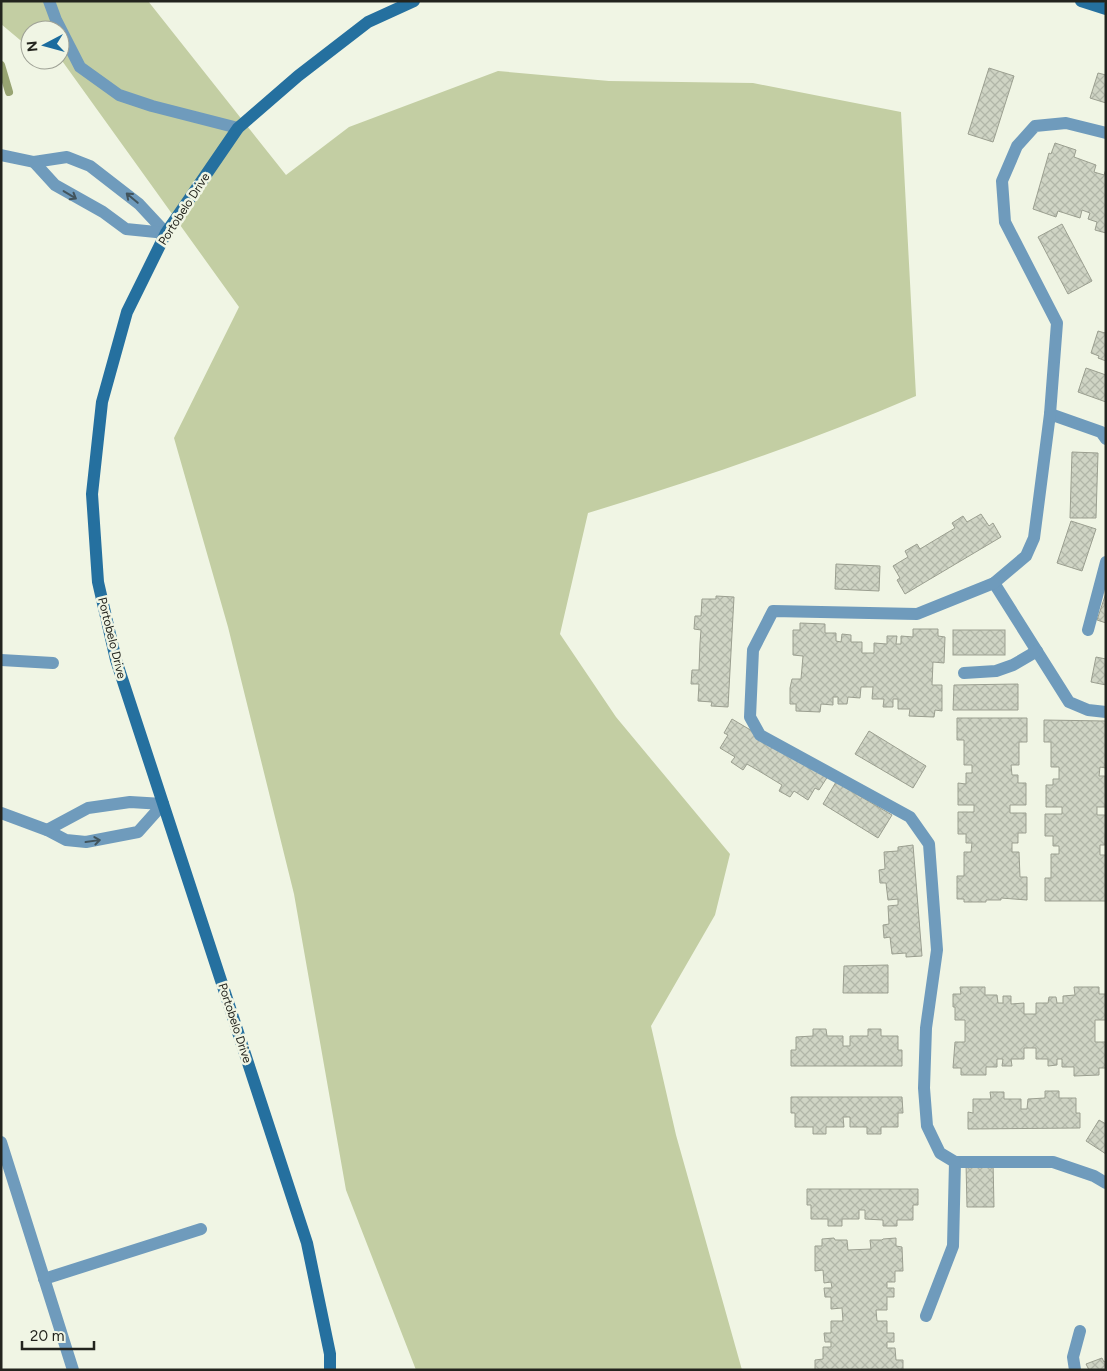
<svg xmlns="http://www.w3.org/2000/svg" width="1107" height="1371" font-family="Figtree,sans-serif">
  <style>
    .green { fill: #c3cea3 }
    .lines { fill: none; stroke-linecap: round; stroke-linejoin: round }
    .stream { stroke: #98a472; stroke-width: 8 }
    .building { fill: url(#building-cross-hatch); stroke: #9b9f90 }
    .lane { stroke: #6f9bbc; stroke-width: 12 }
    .street { stroke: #6f9bbc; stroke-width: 12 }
    .secondary { stroke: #25709f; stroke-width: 12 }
    .oneway { stroke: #41545d }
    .labels { text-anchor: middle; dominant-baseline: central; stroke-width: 5; stroke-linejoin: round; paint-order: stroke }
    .street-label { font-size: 12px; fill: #23241e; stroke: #f0f5e4 }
  </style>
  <defs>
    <pattern id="building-cross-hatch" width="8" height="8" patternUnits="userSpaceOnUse" patternTransform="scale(1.25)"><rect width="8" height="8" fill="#cfd4c4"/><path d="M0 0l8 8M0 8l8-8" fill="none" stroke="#b1b6a8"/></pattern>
  </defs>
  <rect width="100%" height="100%" fill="#f0f5e4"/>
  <!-- green -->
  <path class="green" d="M 1,1 L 148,1 L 286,175 L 349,127 L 498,71 L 609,81 L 753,83 L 901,112 L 916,396 C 809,442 699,479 588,513 L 560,634 L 616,717 L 730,854 L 715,915 L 651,1026 L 676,1135 L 742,1370 L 416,1370 L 346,1190 L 294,894 L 228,627 L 174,438 L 239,307 L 60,58 L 60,30 L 30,30 L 30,47 L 26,45 L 1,24 Z"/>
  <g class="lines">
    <!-- stream -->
    <polyline class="stream" points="1,65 9,92"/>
  </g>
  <!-- building -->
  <g class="building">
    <polygon points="989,68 1014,76 993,142 968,134"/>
    <polygon points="1098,73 1106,75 1106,103 1090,98"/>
    <polygon points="1055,143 1076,150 1074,157 1096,165 1094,172 1104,175 1106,169 1106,233 1095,230 1097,222 1088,219 1090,213 1082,210 1080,218 1058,211 1056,217 1033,209 1049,153 1051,154"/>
    <polygon points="1062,224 1092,281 1068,294 1038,237"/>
    <polygon points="1106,330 1106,361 1098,358 1099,356 1091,353 1098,331 1105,333"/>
    <polygon points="1086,368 1106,375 1106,402 1078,392"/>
    <polygon points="1072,452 1098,453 1096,518 1070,518"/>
    <polygon points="981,514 989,526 993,523 1001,537 905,594 897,580 900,578 893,566 908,557 905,551 917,544 920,549 955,528 952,523 963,516 967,522"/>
    <polygon points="1071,521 1096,529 1082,571 1057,563"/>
    <polygon points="836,564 880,566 879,591 835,589"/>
    <polygon points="1106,593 1106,623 1097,620"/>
    <polygon points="716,596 734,597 728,707 711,706 712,702 698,701 699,684 691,684 692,670 699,670 700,643 701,630 694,629 695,616 701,616 702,599 716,599"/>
    <polygon points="800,623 825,624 825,633 836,633 836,641 841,642 842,634 851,635 851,642 862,642 862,653 874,653 874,643 887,644 887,636 897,636 896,644 901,644 901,636 913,637 913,629 938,629 938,636 945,637 944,663 933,662 932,685 942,685 942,711 935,710 934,717 909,716 910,709 898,709 898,699 893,699 893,707 883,707 884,699 872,699 873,687 861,687 860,698 848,697 847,704 838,704 838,697 833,697 833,705 821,704 820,712 796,711 796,704 790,704 790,688 792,679 801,679 803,656 793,655 793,630 800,630"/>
    <rect x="953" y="630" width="52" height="25"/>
    <polygon points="1096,657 1106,659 1106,685 1091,682"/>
    <polygon points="1018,684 1018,710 953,710 954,685"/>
    <polygon points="957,718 1027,718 1027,742 1019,742 1019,765 1011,765 1012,775 1018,775 1018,783 1026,783 1026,805 1010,805 1010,813 1026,813 1026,833 1018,833 1018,843 1012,843 1012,852 1019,852 1020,877 1027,877 1027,900 1001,898 1001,900 986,900 986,902 964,902 964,899 957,899 957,876 964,876 964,852 971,852 972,843 966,843 966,834 958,834 958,812 974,812 974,805 958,805 958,783 966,784 966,773 972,773 972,765 964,765 964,740 957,740"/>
    <polygon points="732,719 828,776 819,790 815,788 808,800 794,791 790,797 779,791 782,785 759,771 747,764 743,770 731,762 735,757 720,748 728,735 724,733"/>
    <polygon points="1044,720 1106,721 1106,768 1100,767 1099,776 1105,776 1106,807 1097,807 1097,815 1106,815 1105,845 1100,845 1100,855 1106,855 1106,901 1045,901 1045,878 1051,878 1051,854 1059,854 1059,846 1053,846 1053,836 1045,836 1045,814 1062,814 1062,807 1046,807 1046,785 1053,785 1053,779 1059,779 1059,767 1051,767 1051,742 1044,742"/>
    <polygon points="869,731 926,766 913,788 855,754"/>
    <polygon points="836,782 892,815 878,838 823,804"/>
    <polygon points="913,845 922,956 906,957 906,953 892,954 890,937 884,938 883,925 889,924 888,906 898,905 898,899 888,900 886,883 880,883 879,870 885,869 884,852 898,851 898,847"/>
    <polygon points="888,965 888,993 843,993 844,966"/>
    <polygon points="960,987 985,987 985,995 997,995 998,1003 1003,1003 1003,996 1011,996 1011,1004 1024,1003 1024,1014 1036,1014 1036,1003 1048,1003 1049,997 1056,997 1057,1003 1063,1003 1063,996 1075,995 1074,987 1099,987 1099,994 1106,994 1106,1020 1095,1020 1095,1042 1106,1042 1106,1068 1099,1068 1099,1075 1074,1076 1074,1067 1062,1067 1062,1059 1057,1059 1057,1065 1048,1066 1048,1059 1036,1059 1036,1048 1024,1048 1024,1059 1011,1059 1012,1066 1002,1066 1003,1059 997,1059 997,1067 986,1067 986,1075 961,1075 961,1068 953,1068 955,1042 965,1042 965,1020 955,1020 955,1007 953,1007 953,994 961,994"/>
    <polygon points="813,1029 826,1029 827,1036 843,1036 843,1046 850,1046 850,1036 868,1036 868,1029 881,1029 881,1036 898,1036 898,1050 902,1050 902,1066 791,1066 791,1050 796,1050 796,1037 813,1036"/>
    <polygon points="1045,1091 1059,1091 1059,1098 1076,1098 1076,1113 1080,1113 1080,1128 968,1129 968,1112 973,1113 973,1099 991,1099 990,1092 1004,1092 1004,1099 1021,1099 1021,1109 1027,1109 1028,1099 1045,1098"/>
    <polygon points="791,1097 902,1097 903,1113 898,1113 898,1127 881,1127 881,1134 867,1134 867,1127 850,1127 850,1117 843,1117 844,1127 826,1127 826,1134 813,1134 813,1127 795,1127 795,1113 791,1113"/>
    <polygon points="1099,1120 1106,1124 1106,1154 1086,1141"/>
    <polygon points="993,1162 994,1207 967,1207 966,1163"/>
    <polygon points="807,1189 918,1189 918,1205 913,1205 913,1220 897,1220 897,1226 883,1226 883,1220 865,1219 865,1210 859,1210 859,1219 842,1219 842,1226 828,1226 828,1219 811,1219 811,1205 807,1205"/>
    <polygon points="834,1238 835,1240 847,1240 848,1250 871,1249 870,1240 882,1240 883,1239 896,1238 896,1246 902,1247 903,1271 895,1271 895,1282 887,1282 887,1288 894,1288 894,1297 887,1297 887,1310 876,1310 877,1321 887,1321 887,1333 894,1333 894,1342 887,1342 887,1348 895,1348 896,1360 903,1360 903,1370 815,1370 815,1360 823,1359 823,1347 831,1347 831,1342 825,1342 824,1333 831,1333 831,1321 843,1321 842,1308 831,1309 831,1297 825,1297 824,1288 832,1288 831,1282 824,1283 823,1270 815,1271 815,1246 822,1246 822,1239"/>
    <polygon points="1102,1358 1104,1362 1106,1361 1106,1370 1089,1370 1086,1364"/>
  </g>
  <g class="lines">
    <!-- lane -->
    <g class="lane">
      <polyline points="49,1 56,20 80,67 119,95 152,106 238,128"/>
      <polyline points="1050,414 1101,432 1106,439"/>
      <polyline points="994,583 1069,702 1088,710 1106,712"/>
      <polyline points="1088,630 1106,562"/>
      <polyline points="964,673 996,671 1013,665 1037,651"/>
      <polyline points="955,1162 1053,1162 1094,1176 1106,1183"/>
      <polyline points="44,1279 201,1229"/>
      <polyline points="926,1316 953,1246 955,1162 940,1153 927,1126 924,1088 926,1028 937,950 929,844 910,817 760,735 750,717 753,650 773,611 917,614 994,583 1026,556 1034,538 1050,414 1057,323 1005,222 1002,181 1017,146 1035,126 1066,123 1106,133"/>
      <polyline points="1075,1370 1073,1357 1080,1331"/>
    </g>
    <!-- street -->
    <g class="street">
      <polyline points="1,155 34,162 67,157 90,166 139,204 166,233"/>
      <polyline points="34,162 55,185 103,212 126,229 166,233"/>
      <polyline points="1,660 53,663"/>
      <polyline points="1,813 47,830 66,840 86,842 138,832 163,804"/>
      <polyline points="47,830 88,808 130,802 163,804"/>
      <polyline points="1,1142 73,1370"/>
    </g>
    <!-- secondary -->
    <g class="secondary">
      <polyline points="1081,1 1106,9"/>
      <polyline points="330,1370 330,1354 307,1243 116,660 98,582 92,494 102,402 127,312 166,233 238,128 298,76 368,22 414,1"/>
    </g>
  </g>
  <!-- one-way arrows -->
  <defs><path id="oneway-shaft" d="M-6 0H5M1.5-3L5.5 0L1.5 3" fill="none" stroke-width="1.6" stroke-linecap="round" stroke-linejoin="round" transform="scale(1.25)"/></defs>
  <g class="oneway">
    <use href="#oneway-shaft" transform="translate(70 195) rotate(31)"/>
    <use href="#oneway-shaft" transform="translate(132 198) rotate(-140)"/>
    <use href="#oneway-shaft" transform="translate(93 841) rotate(-8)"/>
  </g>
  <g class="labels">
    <!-- street labels -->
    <g class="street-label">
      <text transform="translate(184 209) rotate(-57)">Portobelo Drive</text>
      <text transform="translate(112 638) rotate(76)">Portobelo Drive</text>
      <text transform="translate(235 1023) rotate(72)">Portobelo Drive</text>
    </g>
  </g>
  <!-- border -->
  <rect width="1107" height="1371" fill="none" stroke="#23241e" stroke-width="5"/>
  <!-- north arrow -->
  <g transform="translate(45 45) rotate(264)"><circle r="24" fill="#f0f5e4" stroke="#9ea195"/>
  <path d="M0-4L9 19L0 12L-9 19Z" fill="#1b6c9e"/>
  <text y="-8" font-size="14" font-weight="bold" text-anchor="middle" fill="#23241e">N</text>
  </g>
  <!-- scale -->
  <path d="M22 1341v8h72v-8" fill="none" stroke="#23241e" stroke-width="2.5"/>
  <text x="30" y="1341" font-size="15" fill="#23241e" stroke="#f0f5e4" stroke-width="4" paint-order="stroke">20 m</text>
</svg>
